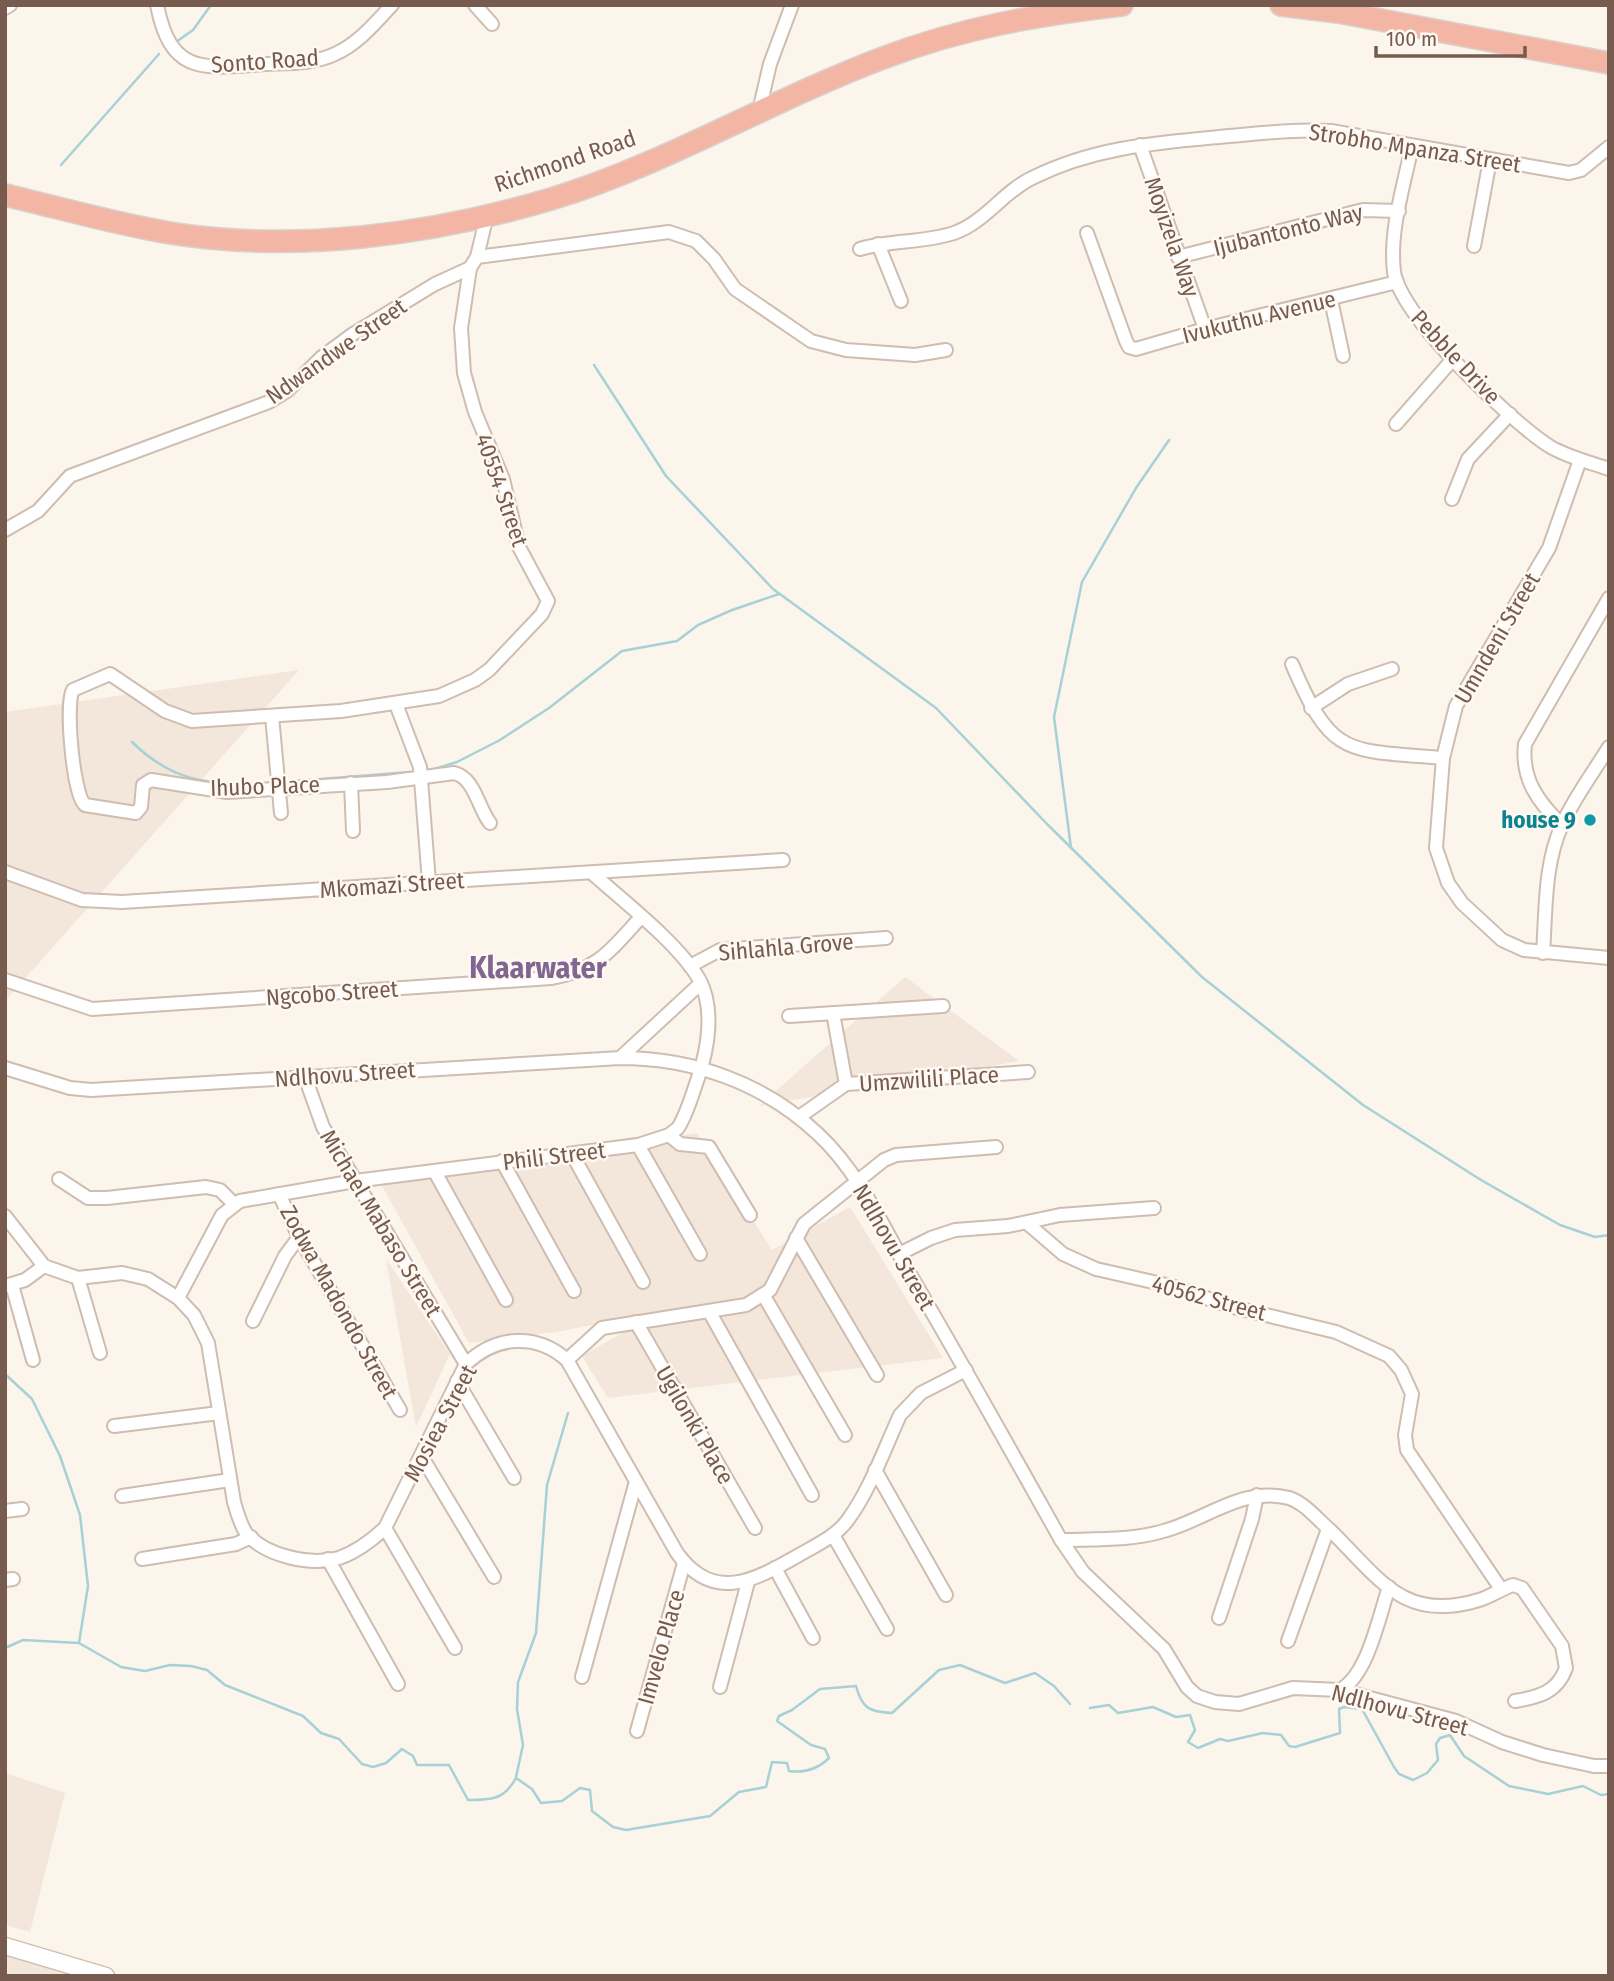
<svg xmlns="http://www.w3.org/2000/svg" width="1614" height="1981" font-family="'Fira Sans Condensed',sans-serif">
  <style>
    .residential { fill: #f3e6da }
    .lines { fill: none; stroke-linecap: round; stroke-linejoin: round }
    .stream { stroke: #a6d1d7; stroke-width: 2.5 }
    .street-casing { stroke: #cebdb0; stroke-width: 16 }
    .secondary-casing { stroke: #d1bdae; stroke-width: 19 }
    .highway-casing { stroke: #d9d1cd; stroke-width: 24 }
    .street { stroke: #fff; stroke-width: 12 }
    .secondary { stroke: #fff; stroke-width: 16 }
    .highway { stroke: #f3b6a5; stroke-width: 21 }
    .culture-dot { fill: #0f9aa8; stroke: #fef9f2; stroke-width: 2.5 }
    .labels { text-anchor: middle; dominant-baseline: central; stroke-width: 5; stroke-linejoin: round; paint-order: stroke }
    .street-label { font-size: 23px; fill: #775b4e; stroke: #fef9f2 }
    .culture-label { font-size: 23px; font-weight: bold; fill: #0d838f; stroke: #fef9f2; text-anchor: end }
    .district-label { font-size: 30px; font-weight: bold; fill: #826692; stroke: #fef9f2 }
  </style>
  <rect width="100%" height="100%" fill="#fcf5eb"/>
  <!-- residential -->
  <g class="residential">
    <polygon points="299,670 5,1001 5,712"/>
    <polygon points="905,977 1019,1061 759,1106"/>
    <polygon points="697,1133 772,1250 850,1207 943,1358 608,1398 582,1356 661,1311 562,1331 469,1343 381,1184"/>
    <polygon points="386,1259 450,1354 416,1427"/>
    <polygon points="5,1773 65,1793 30,1932 5,1925"/>
    <polygon points="5,1954 72,1976 5,1976"/>
  </g>
  <g class="lines">
    <!-- stream -->
    <g class="stream">
      <polyline points="176,42 193,30 211,5"/>
      <polyline points="61,165 159,54"/>
      <polyline points="594,365 666,476 773,589 936,708 1047,824 1202,977 1363,1105 1481,1180 1560,1225 1595,1237 1609,1235"/>
      <path d="M 132,742 C 177,786 213,784 273,783"/>
      <polyline points="431,770 457,762 500,740 549,708 622,651 677,641 698,625 732,610 779,594"/>
      <polyline points="283,782 410,772"/>
      <polyline points="1071,848 1054,717 1082,582 1136,488 1169,440"/>
      <polyline points="5,1374 32,1399 60,1456 80,1515 88,1586 79,1643"/>
      <path d="M 5,1648 L 23,1640 L 79,1643 L 121,1667 L 145,1671 L 170,1665 L 191,1666 L 207,1670 L 225,1685 L 303,1716 L 321,1733 L 339,1739 L 362,1764 L 373,1767 L 386,1763 L 402,1749 L 413,1756 L 417,1765 L 449,1765 L 468,1800 C 491,1800 504,1800 516,1778 L 532,1789 L 541,1803 L 562,1801 L 580,1788 L 590,1790 L 592,1811 L 613,1827 L 626,1830 L 710,1816 L 739,1792 L 766,1787 L 772,1762 L 787,1763 L 789,1771 C 804,1773 818,1769 829,1758 L 825,1749 L 811,1745 L 777,1721 L 779,1716 L 792,1710 L 820,1689 L 856,1686 C 862,1708 869,1712 892,1713 L 939,1670 L 960,1665 L 1005,1683 L 1035,1673 L 1054,1686 L 1070,1704"/>
      <polyline points="1090,1708 1109,1705 1118,1713 1153,1707 1176,1717 1190,1715 1195,1730 1188,1742 1198,1748 1220,1739 1228,1741 1263,1733 1281,1735 1289,1746 1295,1747 1340,1733 1339,1709 1344,1707 1362,1709 1394,1767 1399,1774 1413,1780 1427,1773 1438,1760 1436,1744 1440,1738 1450,1735 1464,1756 1509,1786 1548,1794 1583,1786 1601,1795 1609,1794"/>
      <polyline points="516,1777 523,1745 517,1709 518,1682 536,1633 547,1485 568,1413"/>
    </g>
    <defs>
      <g id="street">
        <path d="M 157,5 C 171,77 205,68 266,64 C 289,63 314,64 335,54 C 358,44 375,23 392,5"/>
        <polyline points="475,5 492,24"/>
        <polyline points="5,8 10,5"/>
        <polyline points="759,111 770,64 792,5"/>
        <polyline points="1140,145 1205,329"/>
        <path d="M 1412,146 C 1404,185 1389,231 1394,272 C 1401,317 1510,421 1549,446 C 1567,457 1589,462 1609,469"/>
        <polyline points="1087,233 1126,341 1129,347 1136,349 1205,329 1397,282"/>
        <polyline points="878,244 901,301"/>
        <polyline points="1474,246 1490,160"/>
        <path d="M 860,249 C 890,240 924,243 954,233 C 985,222 1003,192 1032,178 C 1092,148 1153,143 1219,137 C 1256,134 1293,129 1331,131 L 1569,173 L 1581,170 L 1609,147"/>
        <polyline points="477,257 669,232 696,241 714,259 735,289 811,341 846,350 915,355 946,350"/>
        <polyline points="1178,257 1363,210 1399,211"/>
        <path d="M 470,268 L 461,328 L 464,373 L 475,412 L 503,479 L 519,547 L 548,601 L 542,614 L 489,670 L 475,680 L 439,696 L 341,711 L 192,721 L 165,711 L 110,674 L 73,690 C 65,703 73,795 85,805 L 136,813 L 141,807 L 143,785 L 151,780 L 227,792 L 387,782 L 454,773 C 475,778 478,808 490,823"/>
        <polyline points="1331,300 1343,356"/>
        <polyline points="1396,424 1453,359"/>
        <polyline points="1580,460 1549,548 1456,706 1443,758 1436,848 1448,883 1462,903 1502,940 1524,950 1609,958"/>
        <polyline points="1452,499 1468,459 1510,414"/>
        <polyline points="5,530 38,511 70,476 269,402 287,391 322,357 353,334 435,284 470,268 477,257 487,215"/>
        <path d="M 1292,664 C 1332,758 1346,750 1443,758"/>
        <polyline points="396,704 420,767 429,882"/>
        <polyline points="1311,708 1348,684 1392,669"/>
        <polyline points="272,716 281,813"/>
        <polyline points="351,783 353,831"/>
        <path d="M 1562,825 C 1538,802 1521,779 1525,744 L 1609,598"/>
        <polyline points="5,872 82,900 122,902 783,860"/>
        <path d="M 1543,953 C 1546,911 1544,864 1562,825 C 1574,798 1593,773 1609,747"/>
        <polyline points="690,966 720,950 886,938"/>
        <path d="M 5,980 L 92,1009 L 551,978 C 598,970 611,950 641,917"/>
        <polyline points="833,1013 846,1084"/>
        <polyline points="789,1016 943,1006"/>
        <polyline points="620,1058 701,983"/>
        <path d="M 5,1068 L 70,1088 L 91,1090 L 620,1058 C 693,1058 764,1083 818,1134 C 859,1172 884,1228 911,1276 C 962,1363 1011,1451 1061,1540 L 1083,1572 L 1164,1649 L 1187,1687 L 1197,1696 L 1215,1702 L 1239,1704 L 1293,1688 L 1340,1690 L 1456,1721 L 1502,1742 L 1543,1755 L 1594,1766 L 1609,1766"/>
        <polyline points="305,1077 323,1127 466,1364"/>
        <polyline points="799,1117 846,1084 1028,1072"/>
        <polyline points="669,1135 680,1144 709,1147 750,1215"/>
        <polyline points="638,1145 700,1254"/>
        <polyline points="572,1154 643,1282"/>
        <polyline points="502,1161 574,1291"/>
        <polyline points="435,1172 506,1300"/>
        <polyline points="59,1179 88,1198 107,1198 206,1187 220,1190 234,1204"/>
        <polyline points="279,1194 299,1237 400,1410"/>
        <path d="M 5,1216 L 44,1266 L 78,1278 L 122,1273 L 148,1279 L 178,1298 L 194,1315 L 208,1343 L 234,1502 C 237,1512 240,1524 246,1533 C 265,1556 310,1566 339,1558 C 356,1552 372,1540 385,1528 L 466,1364 C 495,1336 536,1332 567,1360 L 677,1553 C 714,1604 755,1580 799,1555 C 816,1545 835,1537 847,1521 C 870,1490 884,1450 900,1415 L 921,1393 L 966,1370"/>
        <polyline points="1027,1223 1063,1254 1096,1269 1175,1287 1229,1306 1336,1332 1389,1356 1401,1370 1412,1394 1405,1435 1407,1450 1501,1589"/>
        <polyline points="796,1238 877,1375"/>
        <polyline points="899,1254 931,1238 955,1230 1008,1226 1060,1215 1154,1208"/>
        <polyline points="78,1278 100,1353"/>
        <polyline points="12,1285 33,1360"/>
        <polyline points="5,1286 25,1280 44,1266"/>
        <polyline points="764,1296 845,1435"/>
        <path d="M 178,1298 L 222,1215 L 240,1201 L 355,1181 L 638,1145 L 669,1135 L 678,1128 C 687,1114 692,1095 698,1078 C 708,1049 715,1008 699,979 C 678,943 623,901 592,873"/>
        <polyline points="709,1311 812,1495"/>
        <polyline points="253,1321 285,1256 299,1237"/>
        <polyline points="636,1322 755,1528"/>
        <polyline points="567,1360 602,1328 746,1305 770,1290 804,1224 884,1160 896,1155 996,1147"/>
        <polyline points="457,1381 514,1478"/>
        <polyline points="114,1426 219,1413"/>
        <polyline points="422,1457 494,1577"/>
        <polyline points="875,1470 946,1595"/>
        <polyline points="122,1496 230,1480"/>
        <polyline points="5,1511 22,1509"/>
        <polyline points="385,1528 455,1648"/>
        <polyline points="833,1535 887,1629"/>
        <path d="M 1061,1540 C 1096,1539 1133,1541 1167,1530 C 1208,1518 1245,1486 1289,1498 C 1305,1503 1319,1521 1331,1531 C 1380,1579 1404,1623 1479,1600 C 1490,1597 1501,1589 1513,1585 L 1522,1588 L 1562,1646 L 1566,1668 C 1557,1693 1538,1697 1515,1701"/>
        <polyline points="142,1559 236,1544 251,1537"/>
        <polyline points="328,1559 398,1684"/>
        <polyline points="775,1568 813,1638"/>
        <polyline points="5,1580 13,1579"/>
        <polyline points="1219,1618 1252,1519 1257,1495"/>
        <polyline points="1288,1641 1328,1529"/>
        <polyline points="582,1677 635,1485"/>
        <polyline points="720,1687 748,1582"/>
        <path d="M 1340,1690 C 1368,1675 1379,1616 1389,1587"/>
        <polyline points="637,1731 684,1563"/>
      </g>
      <polyline id="secondary" points="5,1946 106,1976"/>
      <g id="highway">
        <polyline points="1281,5 1338,12 1609,63"/>
        <path d="M 5,195 C 60,208 115,224 170,233 C 294,253 431,235 551,199 C 666,164 771,100 883,58 C 961,28 1040,14 1122,5"/>
      </g>
    </defs>
    <!-- street casing -->
    <use href="#street" class="street-casing"/>
    <!-- secondary casing -->
    <use href="#secondary" class="secondary-casing"/>
    <!-- highway casing -->
    <use href="#highway" class="highway-casing"/>
    <!-- street -->
    <use href="#street" class="street"/>
    <!-- secondary -->
    <use href="#secondary" class="secondary"/>
    <!-- highway -->
    <use href="#highway" class="highway"/>
  </g>
  <!-- markers -->
  <circle class="culture-dot" cx="1590" cy="820" r="7"/>
  <g class="labels">
    <!-- street labels -->
    <g class="street-label">
      <text transform="translate(265 61) rotate(-4)">Sonto Road</text>
      <text transform="translate(1415 148) rotate(9)">Strobho Mpanza Street</text>
      <text transform="translate(565 161) rotate(-19)">Richmond Road</text>
      <text transform="translate(1288 230) rotate(-14)">Ijubantonto Way</text>
      <text transform="translate(1172 237) rotate(71)">Moyizela Way</text>
      <text transform="translate(1259 317) rotate(-14)">Ivukuthu Avenue</text>
      <text transform="translate(336 351) rotate(-35)">Ndwandwe Street</text>
      <text transform="translate(1456 357) rotate(47)">Pebble Drive</text>
      <text transform="translate(502 490) rotate(71)">40554 Street</text>
      <text transform="translate(1497 638) rotate(-60)">Umndeni Street</text>
      <text transform="translate(265 786) rotate(-2)">Ihubo Place</text>
      <text transform="translate(392 885) rotate(-4)">Mkomazi Street</text>
      <text transform="translate(786 947) rotate(-5)">Sihlahla Grove</text>
      <text transform="translate(332 993) rotate(-4)">Ngcobo Street</text>
      <text transform="translate(345 1074) rotate(-4)">Ndlhovu Street</text>
      <text transform="translate(929 1079) rotate(-4)">Umzwilili Place</text>
      <text transform="translate(554 1156) rotate(-7)">Phili Street</text>
      <text transform="translate(381 1223) rotate(59)">Michael Mabaso Street</text>
      <text transform="translate(894 1247) rotate(60)">Ndlhovu Street</text>
      <text transform="translate(1209 1298) rotate(15)">40562 Street</text>
      <text transform="translate(339 1302) rotate(61)">Zodwa Madondo Street</text>
      <text transform="translate(440 1423) rotate(-62)">Mosiea Street</text>
      <text transform="translate(695 1425) rotate(60)">Ugilonki Place</text>
      <text transform="translate(661 1647) rotate(-74)">Imvelo Place</text>
      <text transform="translate(1400 1710) rotate(15)">Ndlhovu Street</text>
    </g>
    <!-- culture labels -->
    <g class="culture-label">
      <text x="1576" y="820">house 9</text>
    </g>
    <!-- district labels -->
    <g class="district-label">
      <text x="538" y="968">Klaarwater</text>
    </g>
  </g>
  <!-- border -->
  <rect width="1614" height="1981" fill="none" stroke="#775b4e" stroke-width="14"/>
  <!-- scale -->
  <path d="M1376 46v10h149v-10" fill="none" stroke="#775b4e" stroke-width="3.5"/>
  <text x="1386" y="46" font-size="21" fill="#775b4e" stroke="#fef9f2" stroke-width="5" paint-order="stroke">100 m</text>
</svg>
